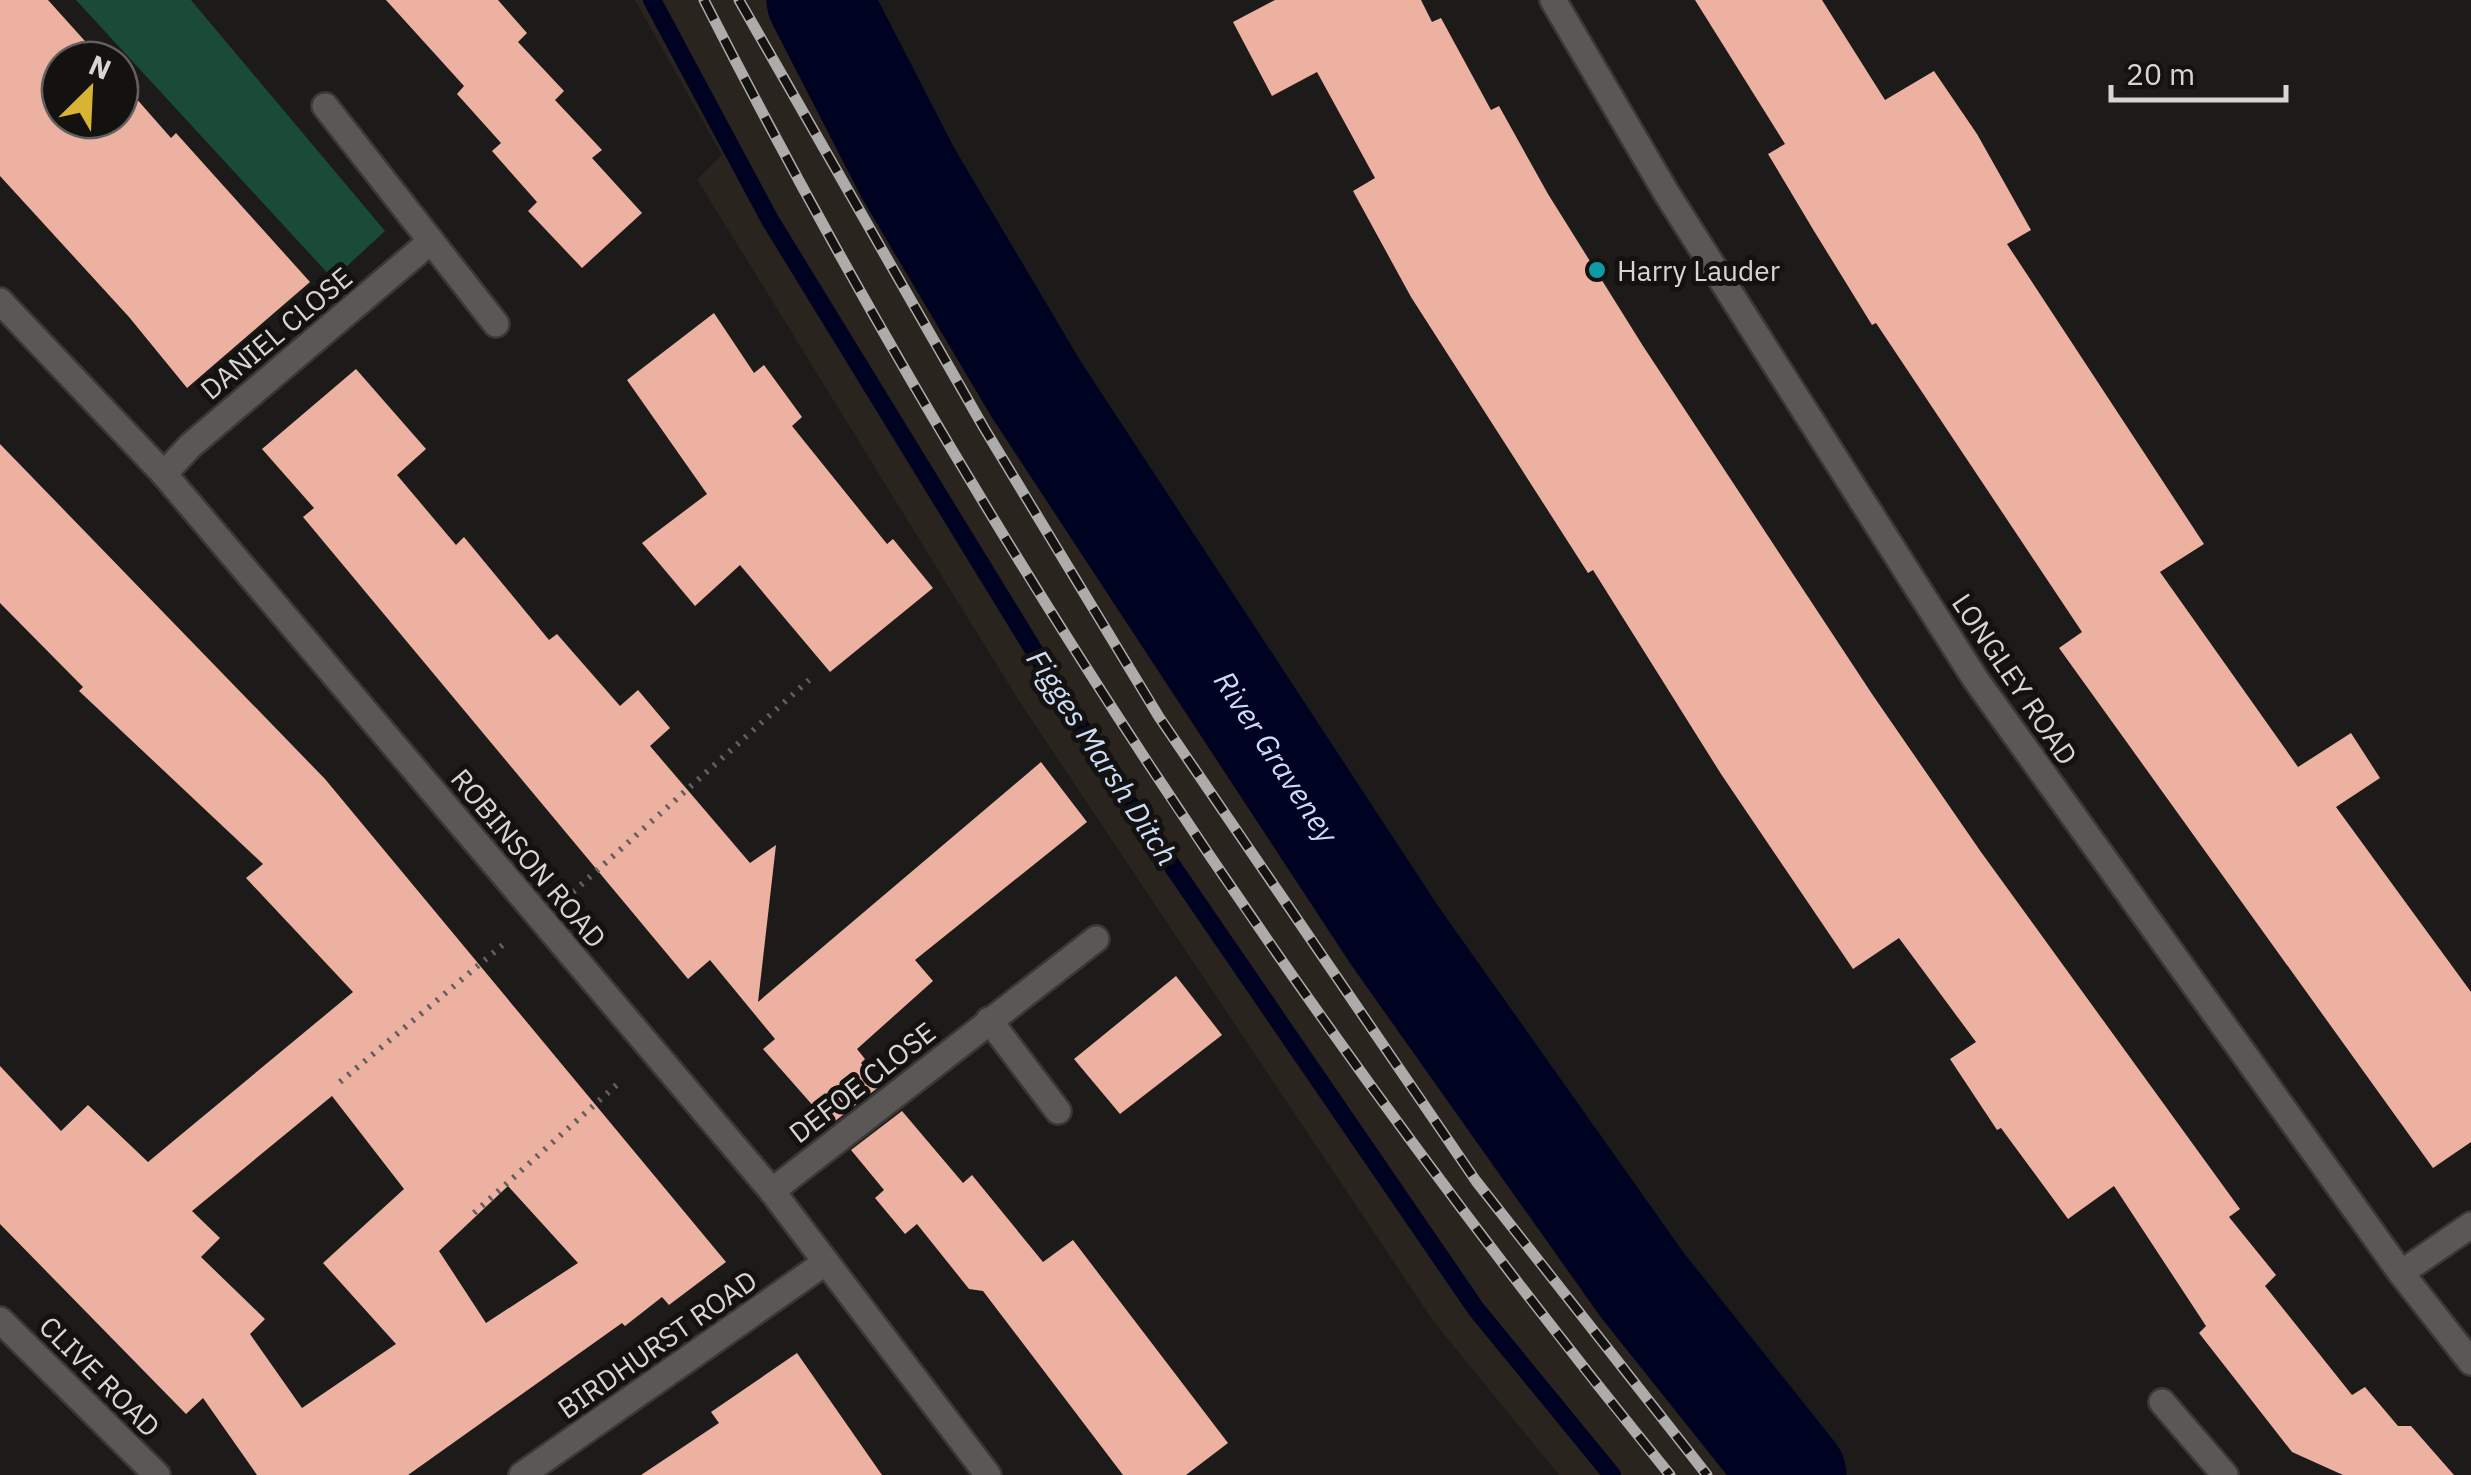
<svg xmlns="http://www.w3.org/2000/svg" width="2471" height="1475" font-family="'IBM Plex Sans',sans-serif">
  <style>
    .built { fill: #2a241e }
    .green { fill: #194b36 }
    .lines { fill: none; stroke-linecap: round; stroke-linejoin: round }
    .stream { stroke: #000221; stroke-width: 18 }
    .river { stroke: #000221; stroke-width: 105 }
    .building { fill: #ecb1a0; fill-rule: evenodd }
    .minor-casing { stroke: #393837; stroke-width: 30 }
    .path { stroke: #62605e; stroke-width: 6; stroke-dasharray: 2.5 8; stroke-linecap: butt }
    .minor { stroke: #5a5755; stroke-width: 25 }
    .rail-casing { stroke: #aeacab; stroke-width: 11 }
    .rail { stroke: #141210; stroke-width: 8; stroke-dasharray: 22; stroke-linecap: butt }
    .culture-dot { fill: #0f9aa8; stroke: #141210; stroke-width: 4 }
    .labels { text-anchor: middle; dominant-baseline: central; stroke-width: 10; stroke-linejoin: round; paint-order: stroke }
    .poi-label { font-size: 28px; fill: #d8d6d5; stroke: #141210; text-anchor: start }
    .street-label { font-size: 28px; fill: #d8d6d5; stroke: #141210 }
    .water-label { font-size: 30px; font-style: italic; fill: #ccddf8; stroke: #141210 }
  </style>
  <rect width="100%" height="100%" fill="#1d1b19"/>
  <!-- built -->
  <polygon class="built" points="635,0 850,0 1027,312 1185,566 1391,879 1599,1166 1834,1475 1559,1475 1434,1322 1021,704 697,179 722,155"/>
  <!-- green -->
  <polygon class="green" points="76,0 191,0 385,231 333,279"/>
  <g class="lines">
    <!-- stream -->
    <polyline class="stream" points="652,0 770,220 1114,781 1476,1309 1612,1475"/>
    <!-- river -->
    <path class="river" id="s1" d="M 819,0 L 908,173 L 1036,389 L 1395,936 L 1643,1286 L 1794,1475"/>
  </g>
  <!-- building -->
  <g class="building">
    <polygon points="0,0 48,0 102,60 60,60 60,120 120,120 120,80 171,138 176,133 310,282 187,388 129,317 0,176"/>
    <polygon points="386,0 498,0 527,33 518,42 564,91 555,100 602,150 592,158 642,213 582,268 528,211 537,202 492,151 501,143 457,94 464,86"/>
    <polygon points="1275,0 1421,0 1432,22 1441,18 1491,110 1499,106 1548,194 1643,346 1872,694 1981,852 2240,1209 2229,1217 2276,1275 2265,1286 2352,1395 2365,1387 2398,1426 2411,1426 2454,1475 2343,1475 2292,1452 2199,1333 2206,1326 2114,1186 2068,1219 2001,1128 1997,1130 1950,1059 1976,1042 1899,938 1853,969 1721,774 1593,570 1588,573 1411,297 1353,191 1375,178 1317,72 1272,96 1233,22"/>
    <polygon points="1695,0 1822,0 1885,100 1934,71 1977,134 2031,230 2007,244 2204,544 2160,572 2298,767 2351,733 2380,778 2336,807 2471,992 2471,1142 2433,1168 2059,648 2082,632 1876,323 1872,325 1814,231 1768,154 1785,144"/>
    <polygon points="714,313 754,373 764,365 802,417 792,426 887,544 893,539 933,588 830,672 740,565 695,606 642,543 707,494 627,380"/>
    <polygon points="356,369 426,449 397,475 456,545 464,537 549,640 557,634 620,706 638,690 670,728 650,746 750,863 776,845 758,1002 1041,762 1087,822 915,960 933,981 857,1049 865,1059 861,1063 880,1086 830,1125 763,1049 775,1039 710,960 688,979 303,517 314,508 262,449"/>
    <path d="M 0,444 L 325,779 L 726,1262 L 669,1305 L 662,1297 L 625,1326 L 622,1323 L 408,1475 L 257,1475 L 203,1398 L 186,1414 L 0,1224 L 0,1066 L 61,1131 L 88,1105 L 148,1162 L 353,992 L 246,878 L 263,864 L 79,691 L 83,687 L 0,603 ZM 332,1096 L 404,1189 L 323,1263 L 396,1344 L 302,1408 L 250,1334 L 265,1319 L 201,1257 L 220,1238 L 192,1211 ZM 508,1186 L 578,1263 L 486,1323 L 439,1251 Z"/>
    <polygon points="1176,976 1222,1035 1120,1114 1074,1059"/>
    <polygon points="902,1111 963,1183 972,1175 1043,1262 1073,1240 1228,1443 1186,1475 1123,1475 983,1291 969,1289 917,1224 905,1234 875,1198 884,1190 851,1150"/>
    <polygon points="797,1353 882,1475 641,1475 719,1423 711,1412"/>
  </g>
  <g class="lines">
    <defs>
      <g id="minor">
        <polyline points="1553,0 1667,194 1976,680 2401,1273 2471,1362"/>
        <polyline points="431,241 496,324"/>
        <polyline points="0,301 164,474 772,1191 988,1475"/>
        <polyline points="164,474 190,446 431,241 325,106"/>
        <polyline points="989,1020 1058,1111"/>
        <polyline points="772,1191 1096,939"/>
        <polyline points="2401,1273 2471,1225"/>
        <polyline points="0,1320 157,1475"/>
        <polyline points="2162,1402 2225,1475"/>
        <polyline points="522,1475 826,1262"/>
      </g>
    </defs>
    <!-- minor casing -->
    <use href="#minor" class="minor-casing"/>
    <!-- path -->
    <g class="path">
      <polyline points="573,892 809,680"/>
      <polyline points="340,1082 505,943"/>
      <polyline points="474,1213 622,1080"/>
    </g>
    <!-- minor -->
    <use href="#minor" class="minor"/>
    <defs>
      <g id="rail">
        <path d="M 704,0 C 970,523 1300,1020 1670,1475"/>
        <polyline points="739,0 984,428 1159,717 1476,1181 1707,1475"/>
      </g>
    </defs>
    <!-- rail casing -->
    <use href="#rail" class="rail-casing"/>
    <!-- rail -->
    <use href="#rail" class="rail"/>
  </g>
  <!-- markers -->
  <circle class="culture-dot" cx="1597" cy="270" r="10"/>
  <g class="labels">
    <!-- poi labels -->
    <g class="poi-label">
      <text x="1617" y="270">Harry Lauder</text>
    </g>
    <!-- street labels -->
    <g class="street-label">
      <text transform="translate(276 333) rotate(-40)">DANIEL CLOSE</text>
      <text transform="translate(2015 679) rotate(56)">LONGLEY ROAD</text>
      <text transform="translate(529 858) rotate(50)">ROBINSON ROAD</text>
      <text transform="translate(862 1082) rotate(-38)">DEFOE CLOSE</text>
      <text transform="translate(657 1344) rotate(-35)">BIRDHURST ROAD</text>
      <text transform="translate(100 1376) rotate(45)">CLIVE ROAD</text>
    </g>
    <!-- water labels -->
    <g class="water-label">
      <text transform="translate(1103 757) rotate(57)">Figges Marsh Ditch</text>
      <text stroke="none"><textPath href="#s1" startOffset="885">River Graveney</textPath></text>
    </g>
  </g>
  <!-- north arrow -->
  <g transform="translate(90 90) rotate(24)"><circle r="48" fill="#141210" stroke="#62605f" stroke-width="2.5"/>
  <path d="M0-8L18 38L0 25L-18 38Z" fill="#d9b334"/>
  <text y="-15" font-size="28" font-weight="bold" text-anchor="middle" fill="#d8d6d5">N</text>
  </g>
  <!-- scale -->
  <path d="M2111 85v15h175v-15" fill="none" stroke="#d8d6d5" stroke-width="5"/>
  <text x="2126" y="85" font-size="30" fill="#d8d6d5" stroke="#141210" stroke-width="8" paint-order="stroke">20 m</text>
</svg>
